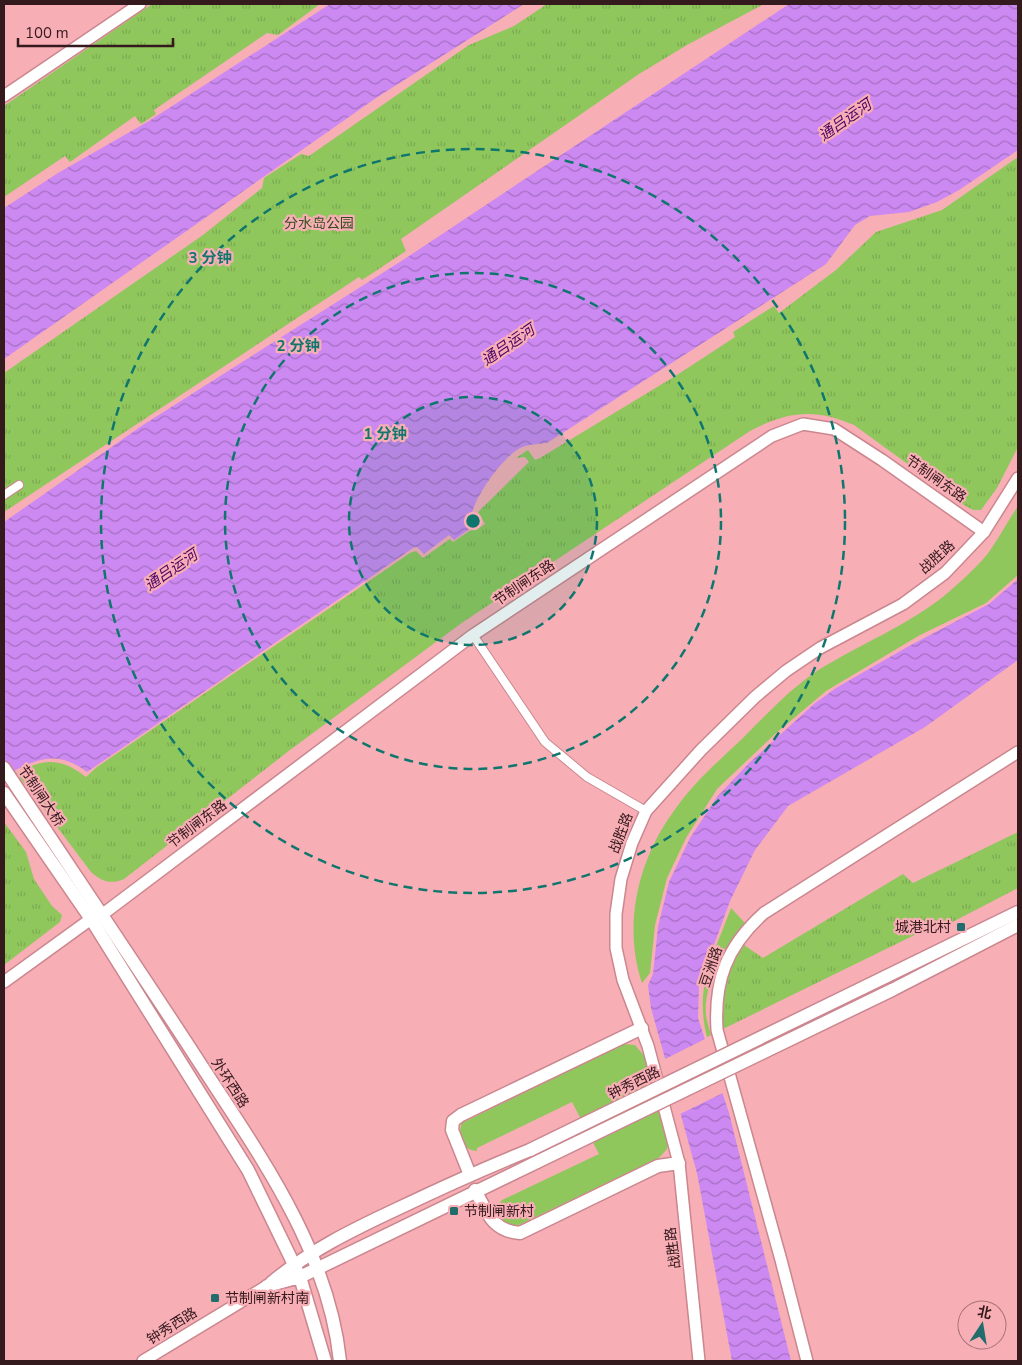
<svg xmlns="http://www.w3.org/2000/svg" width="1022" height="1365" font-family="'Nunito Sans','Noto Sans SC',sans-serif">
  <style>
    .grass { fill: #8fc75d }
    .park { fill: url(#park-tufts) }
    .water { fill: url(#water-waves) }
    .pier { fill: #f7aeb5 }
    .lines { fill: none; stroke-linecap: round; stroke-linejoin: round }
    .street-casing { stroke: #cb868e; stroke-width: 10 }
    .secondary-casing { stroke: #cb868e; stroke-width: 14 }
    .primary-casing { stroke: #cb868e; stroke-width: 15 }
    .street { stroke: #fff; stroke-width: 8 }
    .secondary { stroke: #fff; stroke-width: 11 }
    .primary { stroke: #fff; stroke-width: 12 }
    .primary-bridge-casing { stroke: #cb868e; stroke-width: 15; stroke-linecap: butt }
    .primary-bridge { stroke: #fff; stroke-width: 12 }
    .ring { fill: none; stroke: #0f766e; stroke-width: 2.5; stroke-dasharray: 9 6 }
    .poi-dot { fill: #226d6b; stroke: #f7aeb5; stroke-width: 2 }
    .labels { text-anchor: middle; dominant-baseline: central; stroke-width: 4.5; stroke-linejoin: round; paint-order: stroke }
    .park-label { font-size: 14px; fill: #344c1e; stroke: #f7aeb5 }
    .street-label { font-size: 14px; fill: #34191d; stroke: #f7aeb5 }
    .poi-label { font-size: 14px; fill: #34191d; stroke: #f7aeb5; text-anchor: start }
    .water-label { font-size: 15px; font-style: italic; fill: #4b0467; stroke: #f7aeb5 }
    .centre { fill: #0f766e; stroke: #f7aeb5; stroke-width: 2.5 }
    .ring-label { font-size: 15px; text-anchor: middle; font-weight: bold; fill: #0f766e; stroke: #f7aeb5; stroke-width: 4.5; stroke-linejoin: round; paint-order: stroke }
  </style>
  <defs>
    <pattern id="park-tufts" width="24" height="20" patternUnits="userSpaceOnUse" patternTransform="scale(1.25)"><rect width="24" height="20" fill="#8fc75d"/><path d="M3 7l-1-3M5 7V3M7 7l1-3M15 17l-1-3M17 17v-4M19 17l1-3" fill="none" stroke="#7caa50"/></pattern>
    <pattern id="water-waves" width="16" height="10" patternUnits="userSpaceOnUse" patternTransform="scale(1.25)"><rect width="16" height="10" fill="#cc89f2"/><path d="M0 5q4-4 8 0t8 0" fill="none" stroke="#a66fc3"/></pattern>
  </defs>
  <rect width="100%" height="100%" fill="#f7aeb5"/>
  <!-- grass -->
  <g class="grass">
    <path d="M 1018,506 L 1018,575 L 986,603 L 920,635 L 826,691 L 775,734 L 717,789 L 686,838 L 667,878 L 655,925 L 650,973 L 642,983 C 622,923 639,857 676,808 C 695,781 721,759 744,737 C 768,713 792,687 820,669 C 861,644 906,626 944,596 C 958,584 973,571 985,557 C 998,541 1007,522 1018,506 Z"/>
    <path d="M 731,908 L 745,923 C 725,944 703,986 706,1015 C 707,1022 709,1028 711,1035 L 707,1037 C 694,986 714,955 731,908 Z"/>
    <path d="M 623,1044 L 635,1045 L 647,1059 L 668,1140 L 667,1149 L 659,1158 L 519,1225 C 504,1229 489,1213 502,1200 L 599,1154 L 572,1102 L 477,1148 L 477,1151 C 462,1150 457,1136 462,1123 Z"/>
  </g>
  <!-- park -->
  <g class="park">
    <polygon points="152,4 320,4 278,35 267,33 154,110 156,114 141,124 135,116 70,162 65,156 4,197 4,106"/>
    <polygon points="547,4 764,4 687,45 639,74 401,239 406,251 362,280 359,277 4,512 4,373 203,235 262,188 264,178 301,154 309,156 469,45 514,26"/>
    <path d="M 1018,157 L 1018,447 L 997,488 L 981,510 L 973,510 L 964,505 L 854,425 C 815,408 788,411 750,431 L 463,622 L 290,750 L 124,879 C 110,885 101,881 91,872 L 17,774 C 43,757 62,758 86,777 L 97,767 L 410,553 L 416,551 L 423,558 L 450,539 L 453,542 L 474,528 L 476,530 L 485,524 L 478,512 L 529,462 L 525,457 L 516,458 L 528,450 L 535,460 L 540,458 L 677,375 L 735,337 L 733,332 L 774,306 L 779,313 L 836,270 L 876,232 L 942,210 Z"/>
    <polygon points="4,822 26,852 34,879 52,906 62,915 60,922 4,965"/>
    <path d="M 1018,832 L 1018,888 L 937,930 L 933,926 L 723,1029 C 715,1000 728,969 744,945 L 763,958 L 903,874 L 913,883 Z"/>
  </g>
  <!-- water -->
  <g class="water">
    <polygon points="330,4 524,4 376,98 4,359 4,208 58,173 149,121"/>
    <path d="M 789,4 L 1018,4 L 1018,150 L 959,190 L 937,202 L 909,212 L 870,216 L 855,225 L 826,264 L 547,443 C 539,444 528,444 520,448 C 503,457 472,499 471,519 L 475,525 L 454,540 L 449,535 L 424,554 L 417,547 L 413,548 L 87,772 C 55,748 35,760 4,776 L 4,522 L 143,425 L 403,260 Z"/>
    <polygon points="1018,579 1018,660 925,727 788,806 755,850 730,901 699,986 698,1018 729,1113 791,1361 732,1361 697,1173 651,1008 648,985 653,974 658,927 669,882 690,838 717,797 749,763 814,704 836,688 909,646 989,604"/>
  </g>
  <!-- pier -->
  <polygon class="pier" points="707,1038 725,1092 678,1115 663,1060"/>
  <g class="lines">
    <defs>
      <g id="street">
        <polyline points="4,495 19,485"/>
        <polyline points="473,635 545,742 587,777 646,811"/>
      </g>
      <g id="secondary">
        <polyline points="4,96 140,4"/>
        <polyline points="103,914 473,635 772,436 803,424 834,429 882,460 984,532"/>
        <polyline points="4,982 91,919"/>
        <polyline points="143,1361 267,1286"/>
        <polyline points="699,1361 679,1163 648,1046 623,980 616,948 616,914 621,879 632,843 646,811 701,750 755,697 786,671 820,648 903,604 945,573 984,532 1018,478"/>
        <path d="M 807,1361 L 781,1260 L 717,1030 C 714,981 726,947 764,913 L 1018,752"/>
      </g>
      <g id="primary">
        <path d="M 4,768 C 67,863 130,956 192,1051 C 253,1146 328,1245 340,1361"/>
        <polyline points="4,793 91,919 248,1170 300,1277"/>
        <polyline points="885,977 1018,912"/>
        <polyline points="892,990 1018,925"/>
        <polyline points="470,1175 452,1130 453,1121 461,1115 642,1028"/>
        <path d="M 475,1190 C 487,1212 492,1231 520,1233 L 658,1166 L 679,1163"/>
        <polyline points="294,1279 300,1277 325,1361"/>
        <path d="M 271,1283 C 309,1251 352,1230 397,1209 C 441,1188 485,1168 530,1150"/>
        <polyline points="267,1286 300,1277 537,1162"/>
      </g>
    </defs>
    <!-- street casing -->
    <use href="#street" class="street-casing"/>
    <!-- secondary casing -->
    <use href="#secondary" class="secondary-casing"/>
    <!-- primary casing -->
    <use href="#primary" class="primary-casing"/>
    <!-- street -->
    <use href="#street" class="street"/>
    <!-- secondary -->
    <use href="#secondary" class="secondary"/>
    <!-- primary -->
    <use href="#primary" class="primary"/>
    <defs>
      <g id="primary-bridge">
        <polyline points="530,1150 885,977"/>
        <polyline points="537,1162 892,990"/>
      </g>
    </defs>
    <!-- primary-bridge casing -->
    <use href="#primary-bridge" class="primary-bridge-casing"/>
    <!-- primary-bridge -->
    <use href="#primary-bridge" class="primary-bridge"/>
  </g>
  <!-- distance rings -->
  <circle cx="473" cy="521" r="124" fill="#0f766e" fill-opacity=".12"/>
  <g class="ring">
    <circle cx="473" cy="521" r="124"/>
    <circle cx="473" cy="521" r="248"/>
    <circle cx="473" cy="521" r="372"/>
  </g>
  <!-- markers -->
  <g class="poi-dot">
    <rect x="956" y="922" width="10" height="10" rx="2.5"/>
    <rect x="449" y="1206" width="10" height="10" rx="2.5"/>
    <rect x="210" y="1293" width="10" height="10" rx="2.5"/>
  </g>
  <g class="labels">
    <!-- park labels -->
    <g class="park-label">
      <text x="319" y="223">分水岛公园</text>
    </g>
    <!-- street labels -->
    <g class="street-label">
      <text transform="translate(936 479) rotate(35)">节制闸东路</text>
      <text transform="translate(937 557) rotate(-42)">战胜路</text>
      <text transform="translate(524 583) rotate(-34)">节制闸东路</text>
      <text transform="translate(41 796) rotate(56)">节制闸大桥</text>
      <text transform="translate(197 824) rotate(-37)">节制闸东路</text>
      <text transform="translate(621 833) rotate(-69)">战胜路</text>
      <text transform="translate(711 967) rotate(-71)">豆洲路</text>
      <text transform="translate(230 1083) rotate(57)">外环西路</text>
      <text transform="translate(634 1083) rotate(-26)">钟秀西路</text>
      <text transform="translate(673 1248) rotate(-97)">战胜路</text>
      <text transform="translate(172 1326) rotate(-32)">钟秀西路</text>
    </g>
    <!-- poi labels -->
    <g class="poi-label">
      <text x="951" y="927" text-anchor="end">城港北村</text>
      <text x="464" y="1211">节制闸新村</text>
      <text x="225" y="1298">节制闸新村南</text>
    </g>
    <!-- water labels -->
    <g class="water-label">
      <text transform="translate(845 120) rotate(-35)">通吕运河</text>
      <text transform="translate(508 345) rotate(-34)">通吕运河</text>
      <text transform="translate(171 570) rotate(-34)">通吕运河</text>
    </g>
  </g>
  <circle cx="473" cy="521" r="8" class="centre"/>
  <g class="ring-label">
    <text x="210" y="263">3 分钟</text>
    <text x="298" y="351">2 分钟</text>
    <text x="385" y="439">1 分钟</text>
  </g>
  <!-- border -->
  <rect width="1022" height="1365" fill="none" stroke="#34191d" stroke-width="10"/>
  <!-- north arrow -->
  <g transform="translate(982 1325) rotate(12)"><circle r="24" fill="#f7aeb5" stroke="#a97278"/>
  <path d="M0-4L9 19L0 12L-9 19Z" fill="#226d6b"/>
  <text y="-8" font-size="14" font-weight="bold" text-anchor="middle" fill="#34191d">北</text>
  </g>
  <!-- scale -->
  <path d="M18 38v8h155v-8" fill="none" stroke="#34191d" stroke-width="2.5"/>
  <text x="25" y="38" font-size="15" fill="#34191d" stroke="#f7aeb5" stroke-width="4" paint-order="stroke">100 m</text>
</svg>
